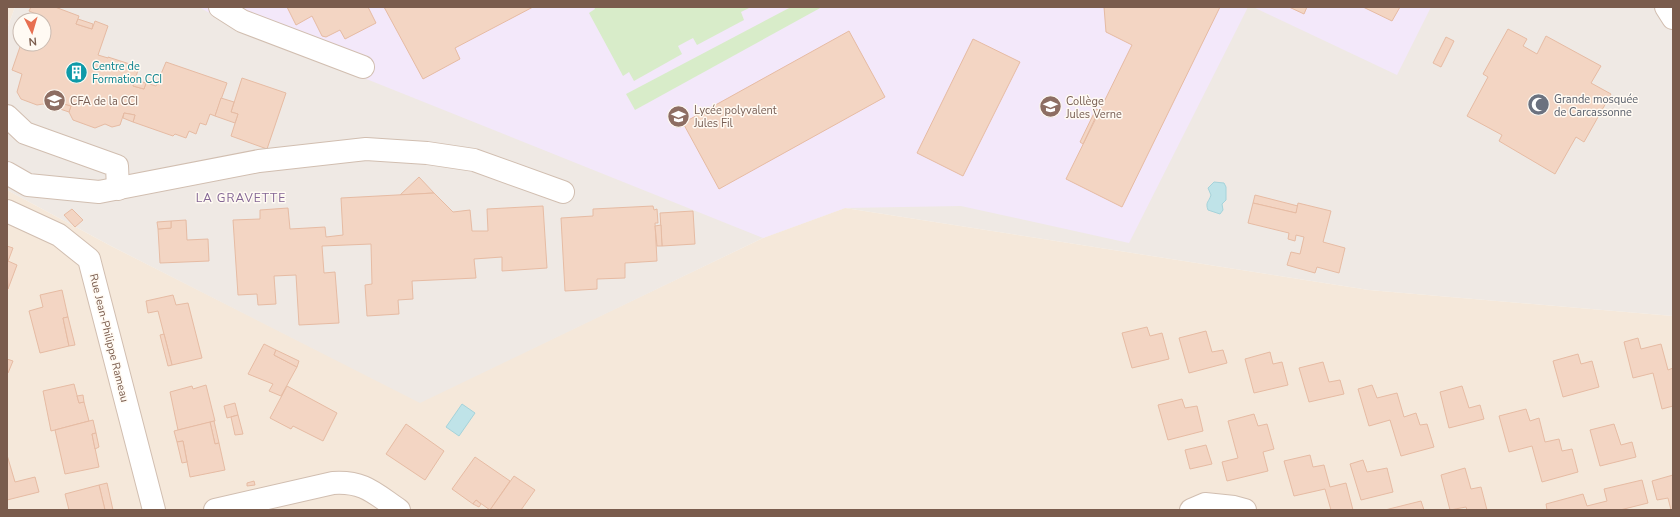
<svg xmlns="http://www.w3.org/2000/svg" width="1680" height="517" font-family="'Nunito Sans',sans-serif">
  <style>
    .residential { fill: #f5e8da }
    .industrial { fill: #efe9e4; fill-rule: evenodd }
    .education { fill: #f3e8fa }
    .green { fill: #d8ecc9 }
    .water { fill: #bfe3e8; stroke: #a5d3da }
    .building { fill: #f3d5c3; stroke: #e6bba3 }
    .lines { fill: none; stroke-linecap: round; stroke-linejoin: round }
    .minor-casing { stroke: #d1beb0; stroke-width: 24 }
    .minor { stroke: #fff; stroke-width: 22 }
    .labels { text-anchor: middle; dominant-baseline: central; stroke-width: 3; stroke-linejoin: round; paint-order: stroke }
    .culture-label { font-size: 11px; fill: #0d838f; stroke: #fffaf3; text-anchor: start }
    .worship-label { font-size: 11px; fill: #5b616d; stroke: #fffaf3; text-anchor: start }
    .education-label { font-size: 11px; fill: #785e54; stroke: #fffaf3; text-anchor: start }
    .street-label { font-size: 11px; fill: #7a5c4d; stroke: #fffaf3 }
    .neighbourhood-label { font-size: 12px; letter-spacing: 1px; fill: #846695; stroke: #fffaf3 }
  </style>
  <rect width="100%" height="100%" fill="#fdf6ec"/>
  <!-- residential -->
  <g class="residential">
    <polygon points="7,7 15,7 7,29"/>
    <polygon points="7,190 111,246 420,402 763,238 845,208 1369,290 1673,316 1673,510 7,510"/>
  </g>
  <!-- industrial -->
  <path class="industrial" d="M 15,7 L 1673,7 L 1673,316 L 1369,290 L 845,208 L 763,238 L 420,403 L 111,246 L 7,190 L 7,29 ZM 20,20 L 44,20 L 44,44 L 20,44 Z"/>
  <!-- education -->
  <g class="education">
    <polygon points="199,7 1248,7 1129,243 961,206 845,208 763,238 229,24"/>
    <polygon points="1253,7 1431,7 1397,75"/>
  </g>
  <!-- green -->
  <g class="green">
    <polygon points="594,7 748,7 749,8 741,12 744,20 697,45 693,38 678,46 682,54 634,81 629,72 623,76 589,13 595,9"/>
    <polygon points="791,7 822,7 635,110 626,94"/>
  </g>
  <!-- water -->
  <g class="water">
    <path d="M 1214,182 L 1224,183 L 1226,187 L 1226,200 L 1222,204 L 1223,210 L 1220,214 L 1208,210 C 1205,202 1209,202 1211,195 L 1208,188 Z"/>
    <polygon points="462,404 475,413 459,436 446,427"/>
  </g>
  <!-- building -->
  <g class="building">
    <polygon points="31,7 55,7 79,16 76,24 92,29 95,21 108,26 98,55 108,58 108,57 139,67 133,86 144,89 146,83 156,86 166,62 227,83 215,116 210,114 206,125 200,123 196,134 189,131 186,138 175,134 173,136 133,122 135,115 124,113 120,125 112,127 105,124 95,128 73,120 69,112 71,106 59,103 57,108 43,104 37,105 21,99 17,92 22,74 12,70 21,44 44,44 44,20 34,20 36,14 29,11"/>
    <polygon points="287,7 368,7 376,23 345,39 340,30 326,37 322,36 312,16 296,25"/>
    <polygon points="384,7 533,7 455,48 460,59 423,79"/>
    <polygon points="1104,7 1220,7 1122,207 1066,179 1132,45 1106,32"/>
    <polygon points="1289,7 1307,7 1304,14"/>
    <polygon points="1363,7 1400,7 1392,21"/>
    <polygon points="78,19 93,24 92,29 76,24"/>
    <polygon points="1508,29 1527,39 1523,46 1537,54 1546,36 1601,66 1591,83 1611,94 1584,142 1576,137 1555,174 1499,141 1502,135 1467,116 1488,77 1483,74"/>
    <polygon points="849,31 885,97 719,189 683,123"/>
    <polygon points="1446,37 1454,41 1441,67 1433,63"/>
    <polygon points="973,39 1020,62 963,176 917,153"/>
    <polygon points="242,78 286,93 267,149 231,136 238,114 231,112"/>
    <polygon points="135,80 146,83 144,89 133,86"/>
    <polygon points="221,98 234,102 231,112 238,114 235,123 215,116"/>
    <polygon points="59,103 71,106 69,112 57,108"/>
    <polygon points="1096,109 1099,110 1083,144 1080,142"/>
    <polygon points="124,113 135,115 133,122 123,118"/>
    <polygon points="419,177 434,193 400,195"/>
    <polygon points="434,193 453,212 470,210 472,231 488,231 487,209 543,206 547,268 502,271 502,257 474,259 476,278 412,281 413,299 398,300 399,314 367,316 365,285 372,284 371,244 322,246 324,273 335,272 339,323 299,325 296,275 274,276 276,304 258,305 257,294 238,295 233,220 260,219 260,210 288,208 290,229 325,227 326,237 343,235 341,198"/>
    <polygon points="1255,195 1298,206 1296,213 1253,203"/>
    <polygon points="1253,203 1296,213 1298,203 1331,211 1323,242 1345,248 1339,273 1317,267 1315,273 1287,265 1291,252 1300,254 1304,237 1296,235 1295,241 1288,239 1289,233 1248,223"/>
    <polygon points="653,206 654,210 657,209 658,223 655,223 657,261 625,263 625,278 597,279 597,289 565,291 561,218 593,216 593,209"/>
    <polygon points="72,209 83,220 75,227 64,215"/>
    <polygon points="693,211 695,244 662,246 660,213"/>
    <polygon points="186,220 187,240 208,239 209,261 160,263 158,229 171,228 171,221"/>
    <polygon points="171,221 171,228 158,229 157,222"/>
    <polygon points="661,225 662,246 657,246 655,226"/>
    <polygon points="7,246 13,248 7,264"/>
    <polygon points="8,261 17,265 8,289 7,264"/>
    <polygon points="62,290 68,317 63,318 69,346 40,353 29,311 43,307 40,295"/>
    <polygon points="173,295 176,305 188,303 202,358 172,365 158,311 148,313 146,301"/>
    <polygon points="68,317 75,345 69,346 63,318"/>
    <polygon points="1147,327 1150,336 1162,333 1169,359 1132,368 1122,333"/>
    <polygon points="1206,331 1212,352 1223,350 1227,363 1189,373 1179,338"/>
    <polygon points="164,334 172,365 168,366 160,335"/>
    <polygon points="1638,338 1641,349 1661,344 1668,370 1673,368 1673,406 1662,409 1653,373 1633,378 1624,342"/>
    <polygon points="264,344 276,350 274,355 297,367 281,396 269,391 273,384 248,374"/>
    <polygon points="276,350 299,361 297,367 274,355"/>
    <polygon points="1270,352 1273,364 1282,362 1288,385 1254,393 1245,359"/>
    <polygon points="1578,354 1581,364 1592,361 1599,387 1563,397 1553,361"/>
    <polygon points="7,359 13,361 8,373 7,373"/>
    <polygon points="1323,362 1329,382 1340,380 1344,394 1309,402 1299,368"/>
    <polygon points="74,384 79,403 84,402 89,421 51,431 43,391"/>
    <polygon points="206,385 215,421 178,430 170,392 192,386 193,389"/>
    <polygon points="1372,385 1377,398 1397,393 1404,417 1416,413 1420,425 1427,424 1434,447 1401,456 1390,420 1369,426 1358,389"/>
    <polygon points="287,386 337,413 323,441 293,426 291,429 270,418"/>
    <polygon points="1462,386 1469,408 1480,405 1484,419 1449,428 1440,392"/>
    <polygon points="83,395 84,402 79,403 77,396"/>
    <polygon points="1182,399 1185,408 1197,406 1203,431 1168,440 1158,405"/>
    <polygon points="235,403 238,415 227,418 224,406"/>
    <polygon points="1526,409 1530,421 1539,418 1545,442 1559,439 1562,451 1572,449 1578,472 1542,482 1532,446 1509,452 1499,416"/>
    <polygon points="1254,414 1258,426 1267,424 1274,449 1263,452 1268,471 1227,481 1222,462 1238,458 1228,421"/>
    <polygon points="238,415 243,434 235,435 231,417"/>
    <polygon points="93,420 96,433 92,434 99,467 65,474 55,430"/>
    <polygon points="214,421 219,443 215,444 210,422"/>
    <polygon points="210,422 215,444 219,443 225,470 190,477 183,441 177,442 174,431"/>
    <polygon points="406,424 444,451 425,480 386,454"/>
    <polygon points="1614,424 1621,445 1632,442 1636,457 1600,466 1590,430"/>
    <polygon points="96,433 99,447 95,449 92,434"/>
    <polygon points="183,441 187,462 182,463 177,442"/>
    <polygon points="1206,445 1212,464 1190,469 1185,450"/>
    <polygon points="7,455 15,482 35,477 39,492 7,500"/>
    <polygon points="1310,455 1313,467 1324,465 1330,487 1346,483 1353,510 1331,510 1325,489 1294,496 1284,461"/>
    <polygon points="475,457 510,481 490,510 476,500 473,504 452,489"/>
    <polygon points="1363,460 1367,472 1387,468 1393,492 1361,500 1350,464"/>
    <polygon points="1465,468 1471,489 1481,487 1487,510 1467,510 1466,507 1450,510 1441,475"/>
    <polygon points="1673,475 1673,510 1671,510 1668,498 1657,500 1652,481"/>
    <polygon points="514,476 535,490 521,510 490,510"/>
    <polygon points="1642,480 1648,503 1620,510 1547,510 1546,504 1583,494 1587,506 1607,501 1604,489"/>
    <polygon points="254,481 255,485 247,486 247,483"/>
    <polygon points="107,483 113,510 105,510 99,485"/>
    <polygon points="99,485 105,510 69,510 65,494"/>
    <polygon points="476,500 481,504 479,507 473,504"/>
    <polygon points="1421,501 1424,510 1385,510"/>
  </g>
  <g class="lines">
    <defs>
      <g id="minor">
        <polyline points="220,7 242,21 363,67"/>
        <polyline points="1666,7 1673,18"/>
        <polyline points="7,116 25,133 117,166 118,189"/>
        <polyline points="7,173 28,185 99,192 259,161 366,149 427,153 474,160 563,192"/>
        <polyline points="7,211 59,235 89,259 154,510"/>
        <path d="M 215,510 L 333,483 C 364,481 374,493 399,510"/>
        <polyline points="1191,510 1205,504 1234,507 1245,510"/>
      </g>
    </defs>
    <!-- minor casing -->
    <use href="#minor" class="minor-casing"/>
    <!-- minor -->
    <use href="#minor" class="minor"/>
  </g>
  <!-- icons -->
  <defs>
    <symbol id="building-disc" viewBox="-11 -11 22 22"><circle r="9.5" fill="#0f9aa8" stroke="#fffaf3"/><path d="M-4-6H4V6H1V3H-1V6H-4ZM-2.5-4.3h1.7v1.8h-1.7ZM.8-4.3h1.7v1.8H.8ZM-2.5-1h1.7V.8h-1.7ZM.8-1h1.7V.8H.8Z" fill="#fff"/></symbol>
    <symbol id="university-disc" viewBox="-11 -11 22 22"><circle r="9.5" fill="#8d6e63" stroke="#fffaf3"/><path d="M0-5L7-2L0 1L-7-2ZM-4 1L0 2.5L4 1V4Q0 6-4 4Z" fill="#fff"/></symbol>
    <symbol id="mosque-disc" viewBox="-11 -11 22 22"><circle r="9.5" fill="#6b7280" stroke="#fffaf3"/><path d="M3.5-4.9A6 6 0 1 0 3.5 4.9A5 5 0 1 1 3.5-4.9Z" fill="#fff"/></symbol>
    <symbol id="school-disc" viewBox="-11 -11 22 22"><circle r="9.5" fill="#8d6e63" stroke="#fffaf3"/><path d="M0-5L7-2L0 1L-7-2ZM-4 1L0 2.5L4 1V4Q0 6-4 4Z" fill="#fff"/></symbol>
  </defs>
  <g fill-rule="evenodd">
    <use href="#building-disc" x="64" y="60" width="25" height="25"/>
    <use href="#university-disc" x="42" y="88" width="25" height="25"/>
    <use href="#mosque-disc" x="1526" y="92" width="25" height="25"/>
    <use href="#school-disc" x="1038" y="94" width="25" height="25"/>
    <use href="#school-disc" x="666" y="104" width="25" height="25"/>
  </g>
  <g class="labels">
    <!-- culture labels -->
    <g class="culture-label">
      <text x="92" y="66">Centre de<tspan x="92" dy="13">Formation CCI</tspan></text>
    </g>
    <!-- worship labels -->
    <g class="worship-label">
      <text x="1554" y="99">Grande mosquée<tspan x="1554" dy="13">de Carcassonne</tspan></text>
    </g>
    <!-- education labels -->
    <g class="education-label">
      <text x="70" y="101">CFA de la CCI</text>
      <text x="1066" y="101">Collège<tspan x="1066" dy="13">Jules Verne</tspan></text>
      <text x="694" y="110">Lycée polyvalent<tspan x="694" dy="13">Jules Fil</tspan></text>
    </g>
    <!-- street labels -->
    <g class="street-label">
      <text transform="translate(109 338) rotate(76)">Rue Jean-Philippe Rameau</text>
    </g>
    <!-- neighbourhood labels -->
    <g class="neighbourhood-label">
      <text x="241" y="198">LA GRAVETTE</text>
    </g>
  </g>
  <!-- border -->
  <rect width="1680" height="517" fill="none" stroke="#7a5c4d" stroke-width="16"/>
  <!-- north arrow -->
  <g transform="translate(32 32) rotate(175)"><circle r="19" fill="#fffaf3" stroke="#cabbb1"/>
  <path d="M0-3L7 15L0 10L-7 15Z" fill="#e76f51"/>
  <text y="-6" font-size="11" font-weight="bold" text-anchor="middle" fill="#7a5c4d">N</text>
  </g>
</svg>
